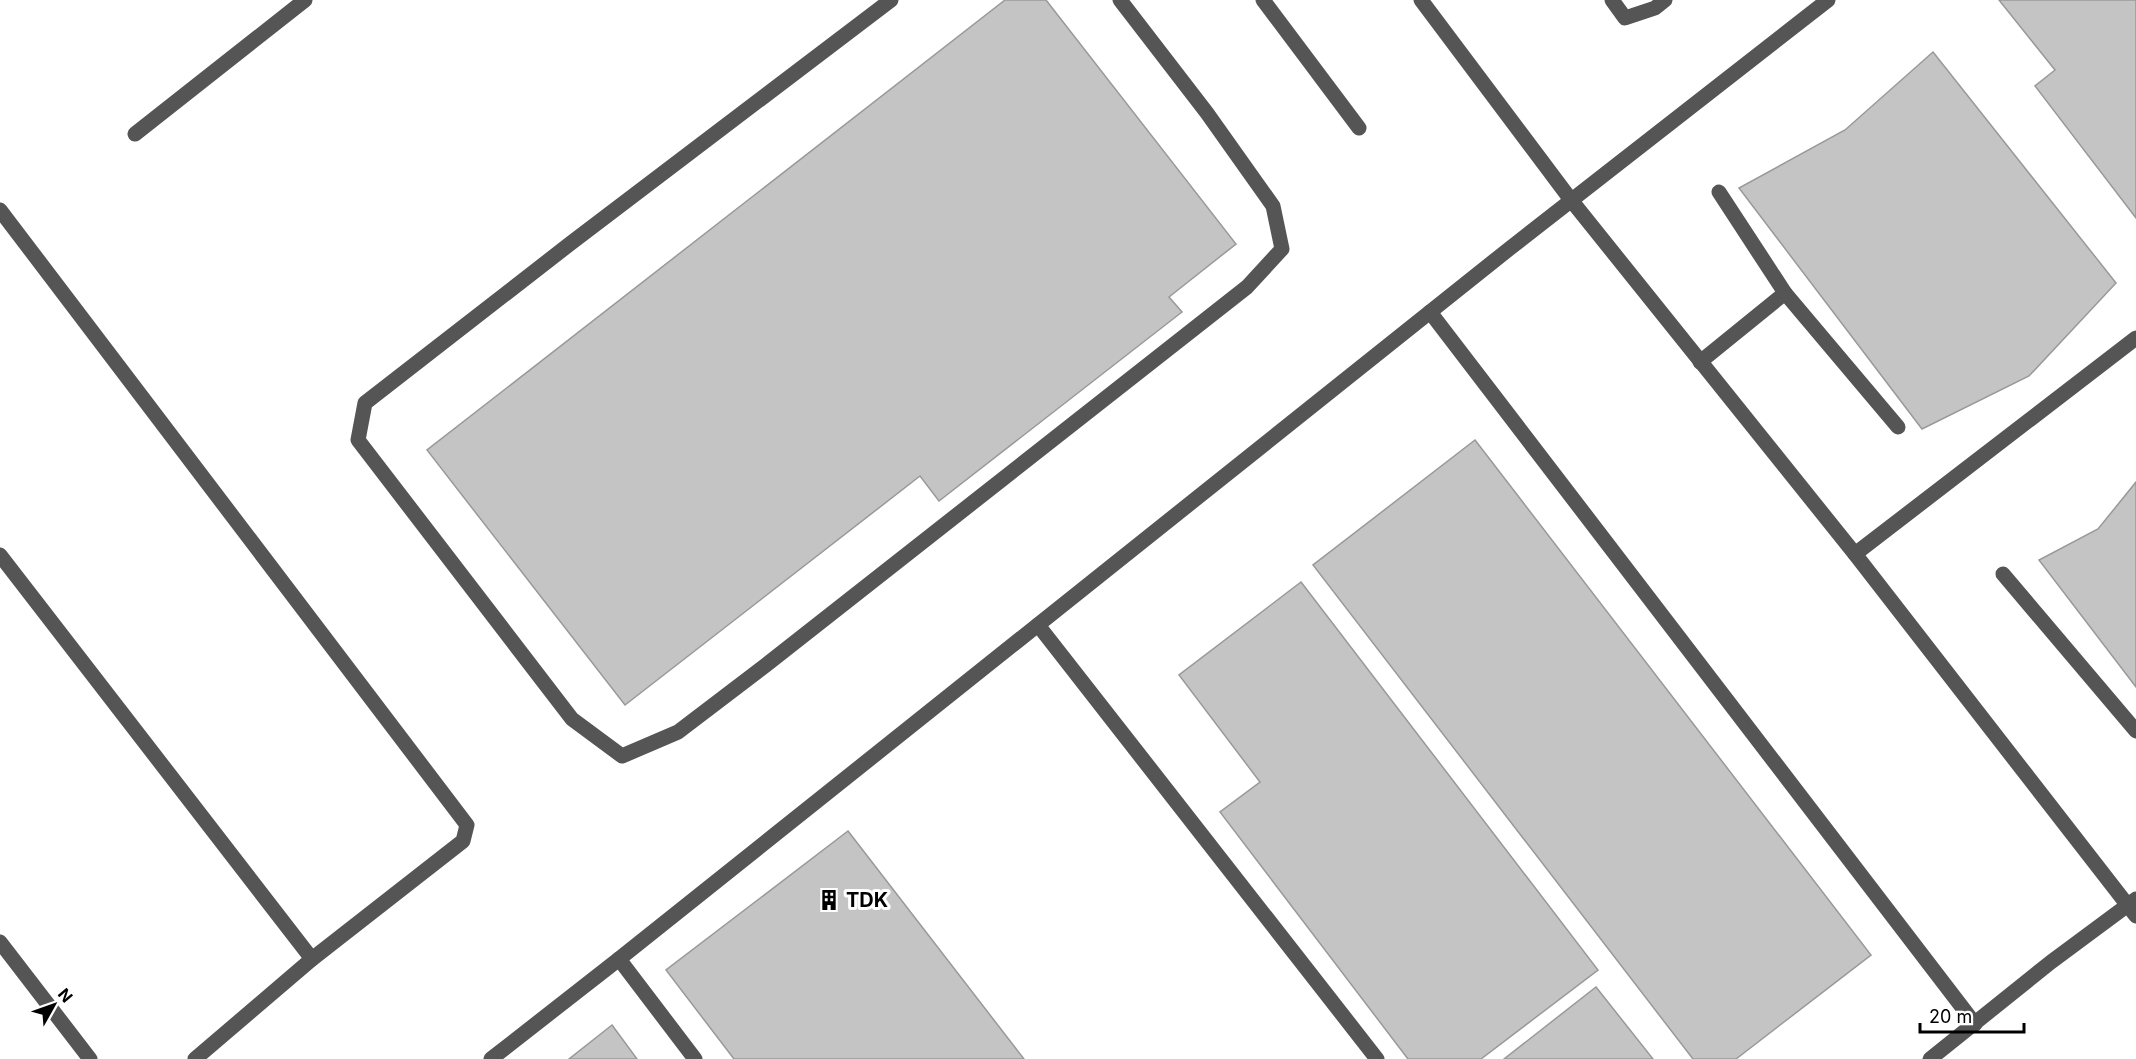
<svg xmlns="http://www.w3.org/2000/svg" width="2136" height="1059" font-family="Inter,sans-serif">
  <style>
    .building { fill: #c4c4c4; stroke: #999; stroke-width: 1.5 }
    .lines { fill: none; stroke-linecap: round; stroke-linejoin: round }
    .minor { stroke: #555; stroke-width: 15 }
    .labels { text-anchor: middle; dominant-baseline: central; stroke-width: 6; stroke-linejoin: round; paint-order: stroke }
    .poi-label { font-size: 20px; font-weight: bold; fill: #000; stroke: #fff; text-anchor: start }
  </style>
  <rect width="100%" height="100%" fill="#fff"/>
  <!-- building -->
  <g class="building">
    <polygon points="1005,0 1046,0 1236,244 1169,297 1182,312 939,501 920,476 625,705 427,450"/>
    <polygon points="1999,0 2136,0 2136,218 2035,86 2055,70"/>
    <polygon points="1933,52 2116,283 2029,376 1922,429 1739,188 1845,130"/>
    <polygon points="1475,440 1871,955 1736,1059 1693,1059 1313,565"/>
    <polygon points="2136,482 2136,687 2039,560 2098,529"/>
    <polygon points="1301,582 1598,970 1481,1059 1408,1059 1220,812 1260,782 1179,675"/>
    <polygon points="848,831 1024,1059 734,1059 666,970"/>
    <polygon points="1596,987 1653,1059 1504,1059"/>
    <polygon points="612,1025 637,1059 569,1059"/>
  </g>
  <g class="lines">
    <!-- minor -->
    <g class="minor">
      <polyline points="891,0 571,243 365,403 358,440 572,719 622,756 678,732 766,665 1247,287 1282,249 1273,206 1207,113 1120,0"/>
      <polyline points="1263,0 1359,128"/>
      <polyline points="1421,0 1571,200 1855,554 2136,916"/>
      <polyline points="1612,0 1625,18 1655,8 1665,0"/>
      <polyline points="135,134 305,0"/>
      <polyline points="1719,192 1785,293 1898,427"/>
      <polyline points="0,210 467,825 463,841 312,959 195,1059"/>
      <polyline points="1430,312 1975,1024"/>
      <polyline points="1700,362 1785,293"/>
      <polyline points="1855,554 2136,338"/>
      <polyline points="0,555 312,959"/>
      <polyline points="2003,574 2136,731"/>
      <polyline points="1038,625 1377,1059"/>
      <polyline points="0,942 90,1059"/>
      <polyline points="619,959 695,1059"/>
      <polyline points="491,1059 619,959 1509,249 1828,0"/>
      <polyline points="1930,1059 2051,962 2136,899"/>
    </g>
  </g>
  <!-- icons -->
  <defs>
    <symbol id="building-bare" viewBox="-9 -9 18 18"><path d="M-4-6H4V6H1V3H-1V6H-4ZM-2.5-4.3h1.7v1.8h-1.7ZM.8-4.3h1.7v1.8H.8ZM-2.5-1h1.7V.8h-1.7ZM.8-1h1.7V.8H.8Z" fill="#000" stroke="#fff" stroke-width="2.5" paint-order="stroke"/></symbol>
  </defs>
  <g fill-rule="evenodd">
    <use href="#building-bare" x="814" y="885" width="30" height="30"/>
  </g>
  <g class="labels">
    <!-- poi labels -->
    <g class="poi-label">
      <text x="846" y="900">TDK</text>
    </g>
  </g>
  <!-- north arrow -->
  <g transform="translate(54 1005) rotate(50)" stroke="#ffffff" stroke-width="4.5" paint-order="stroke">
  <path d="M0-4.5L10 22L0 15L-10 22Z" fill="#000000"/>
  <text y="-9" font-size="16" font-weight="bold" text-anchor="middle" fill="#000000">N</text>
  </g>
  <!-- scale -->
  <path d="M1920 1023v9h104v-9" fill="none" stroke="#000000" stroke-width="3"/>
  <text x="1929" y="1023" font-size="18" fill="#000000" stroke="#ffffff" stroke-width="4.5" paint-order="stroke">20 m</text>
</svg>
